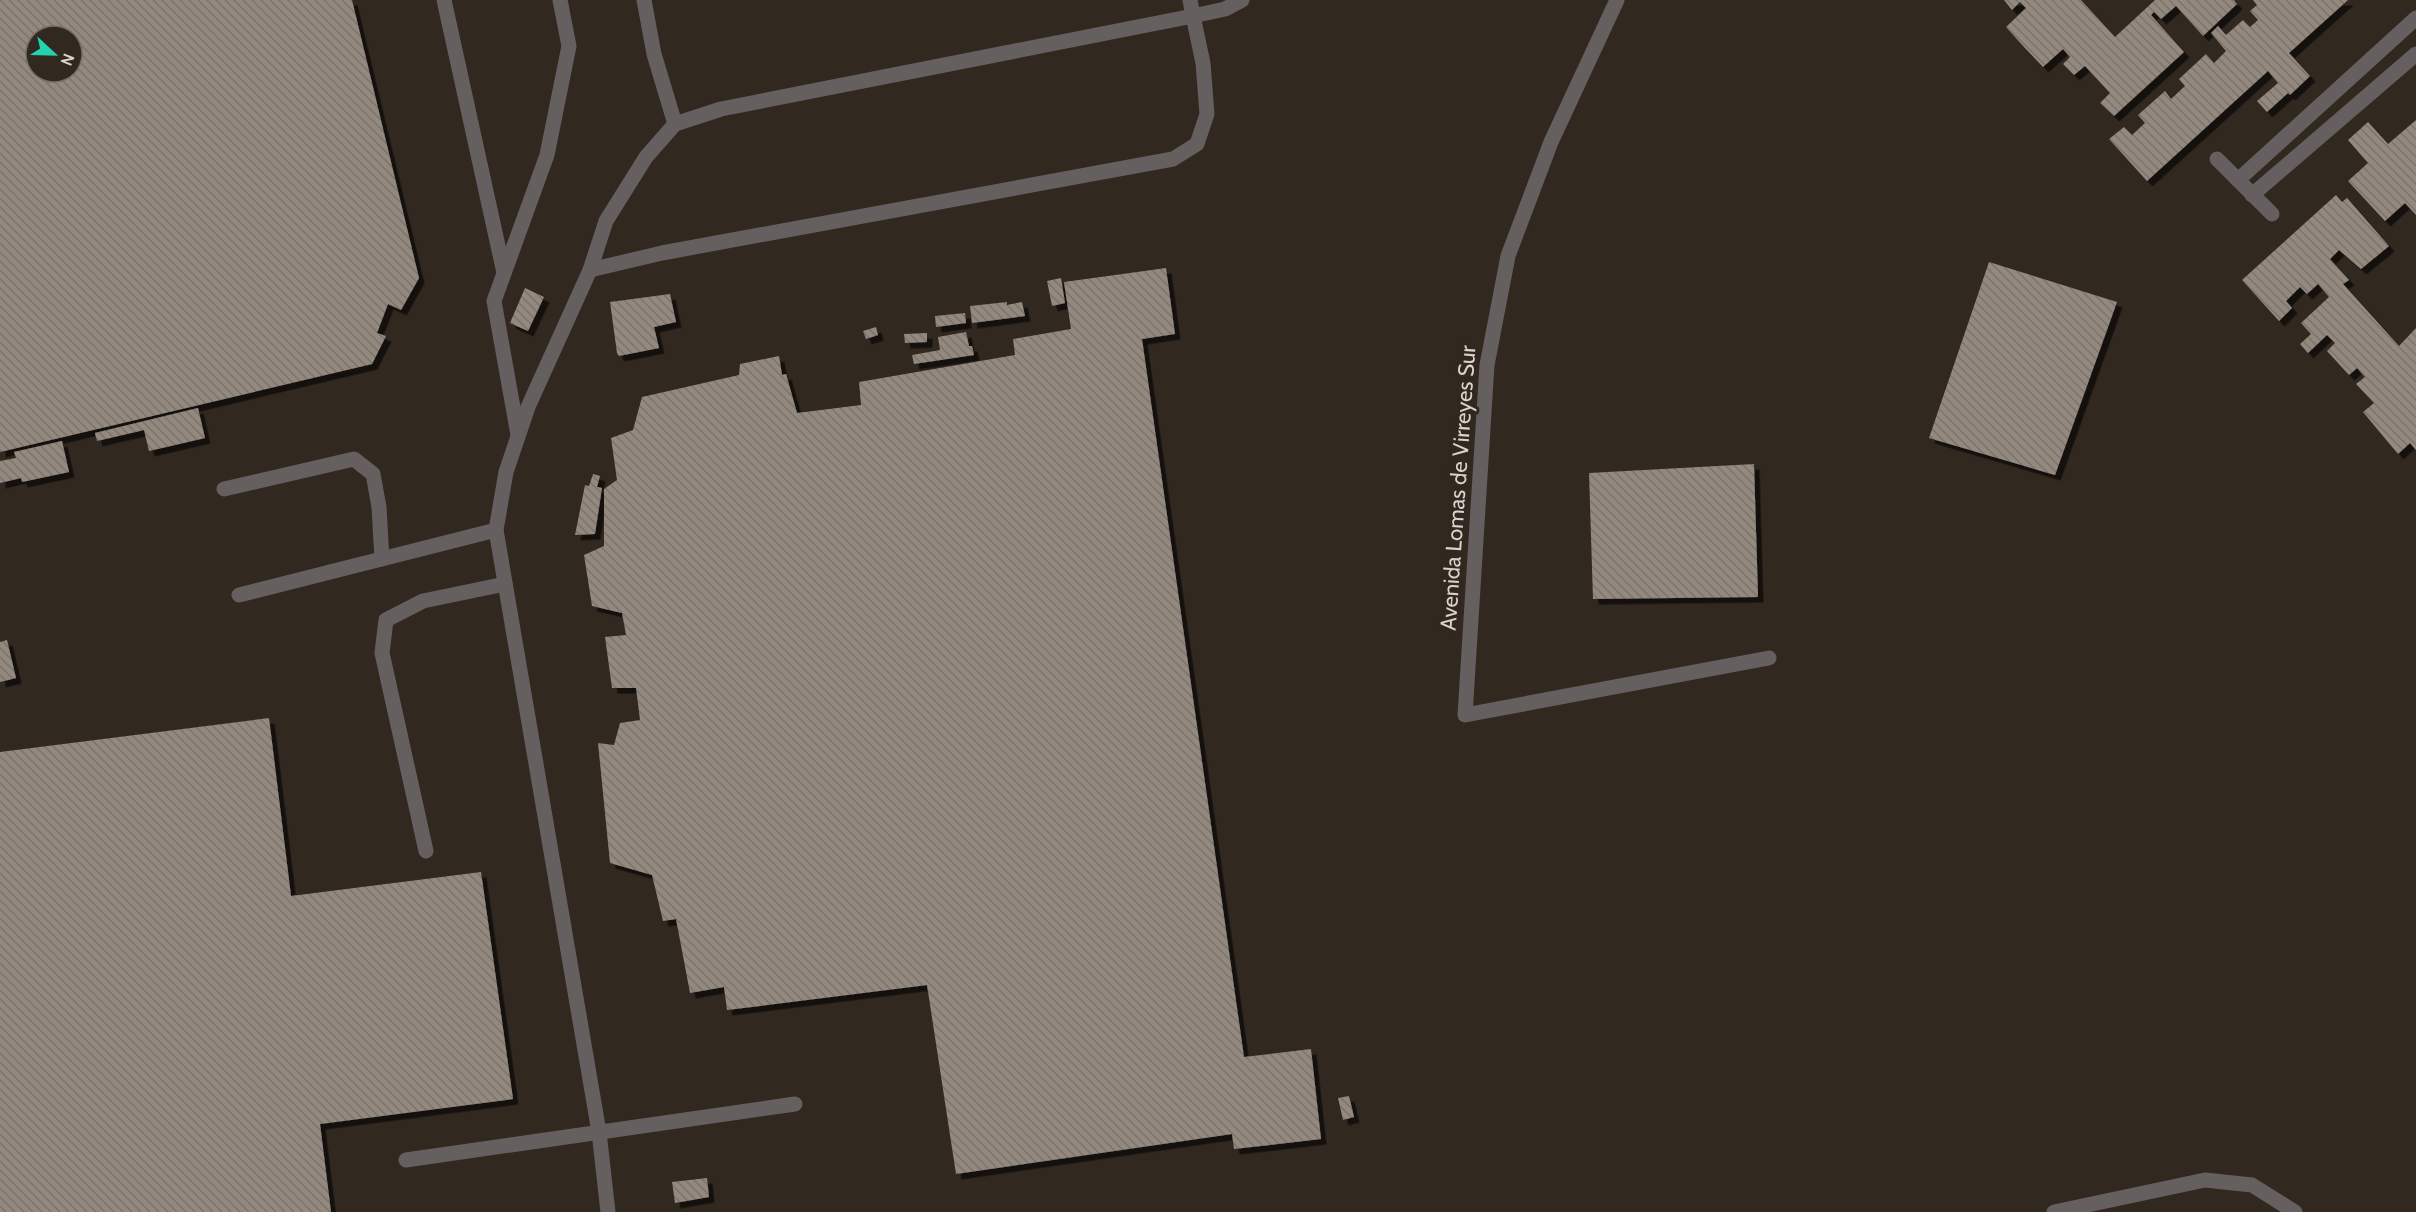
<svg xmlns="http://www.w3.org/2000/svg" width="2416" height="1212" font-family="Cabin,sans-serif">
  <style>
    .building { fill: url(#building-back-hatch); fill-rule: evenodd; filter: url(#shadow) }
    .lines { fill: none; stroke-linecap: round; stroke-linejoin: round }
    .lane { stroke: #665f60; stroke-width: 15 }
    .street { stroke: #665f60; stroke-width: 15 }
    .labels { text-anchor: middle; dominant-baseline: central; stroke-width: 6; stroke-linejoin: round; paint-order: stroke }
    .street-label { font-size: 22px; fill: #d9d3cd; stroke: #312820 }
  </style>
  <defs>
    <pattern id="building-back-hatch" width="6" height="6" patternUnits="userSpaceOnUse" patternTransform="scale(1.5)"><rect width="6" height="6" fill="#94897f"/><path d="M-1 5l2 2M0 0l6 6M5-1l2 2" fill="none" stroke="#7b736c"/></pattern>
    <filter id="shadow"><feDropShadow dx="5.5" dy="5.5" stdDeviation="0" flood-color="#0009"/></filter>
  </defs>
  <rect width="100%" height="100%" fill="#312820"/>
  <!-- building -->
  <g class="building">
    <path d="M 0,0 L 352,0 L 419,278 L 401,310 L 388,304 L 377,333 L 386,336 L 372,364 L 0,452 ZM 36,36 L 72,36 L 72,72 L 36,72 Z"/>
    <polygon points="2004,0 2081,0 2115,37 2155,0 2234,0 2237,4 2203,36 2176,6 2161,19 2154,12 2151,15 2184,52 2114,116 2100,103 2110,93 2085,66 2074,75 2063,64 2070,57 2063,49 2043,67 2024,47 2006,27 2026,8 2020,2 2012,10"/>
    <polygon points="2253,0 2348,0 2289,53 2310,76 2290,95 2288,93 2267,112 2257,101 2278,83 2268,71 2147,181 2109,139 2124,127 2132,135 2145,123 2138,115 2165,91 2171,99 2185,86 2179,79 2206,54 2214,63 2226,51 2211,33 2218,26 2226,35 2243,20 2250,27 2258,20 2250,11 2257,5"/>
    <polygon points="2416,120 2416,215 2405,203 2385,221 2348,181 2368,163 2348,140 2368,122 2388,144"/>
    <polygon points="2336,195 2342,202 2347,198 2389,246 2361,269 2339,250 2330,259 2349,280 2343,284 2399,346 2416,328 2416,450 2410,443 2398,454 2363,412 2374,403 2356,384 2365,377 2357,368 2349,375 2327,351 2335,343 2327,335 2308,353 2300,344 2311,334 2301,323 2329,297 2318,284 2307,294 2300,287 2286,301 2292,308 2279,321 2242,280"/>
    <polygon points="1989,262 2117,302 2055,475 1929,438"/>
    <polygon points="1166,268 1175,334 1142,339 1244,1057 1311,1049 1321,1139 1234,1149 1232,1134 956,1174 927,985 727,1010 724,987 690,993 676,919 663,921 652,875 610,863 598,743 614,745 620,723 640,720 636,688 612,688 605,637 626,635 622,613 592,606 584,555 604,546 604,489 617,480 611,438 633,430 642,397 739,375 740,364 779,356 782,375 786,374 797,413 861,405 859,382 1015,355 1013,339 1071,329 1064,282"/>
    <polygon points="1061,278 1065,303 1052,306 1047,281"/>
    <polygon points="525,288 544,297 528,331 510,323"/>
    <polygon points="670,294 676,322 654,327 659,348 619,356 617,353 610,302"/>
    <polygon points="1007,302 1007,305 1022,302 1025,316 972,323 970,306"/>
    <polygon points="965,313 966,323 936,327 935,316"/>
    <polygon points="876,327 878,335 866,339 863,331"/>
    <polygon points="966,332 969,346 972,346 974,355 914,364 912,355 940,350 938,337"/>
    <polygon points="927,333 927,342 905,343 904,334"/>
    <polygon points="198,408 205,438 149,451 144,430 97,441 95,433"/>
    <polygon points="62,441 69,472 22,482 21,478 0,483 0,461 16,458 14,452"/>
    <polygon points="1754,464 1758,597 1593,599 1589,473"/>
    <polygon points="593,474 600,476 597,487 602,488 595,534 575,535 585,485 589,486"/>
    <polygon points="7,640 16,678 0,682 0,642"/>
    <polygon points="269,718 291,896 481,872 513,1099 320,1124 331,1212 0,1212 0,752"/>
    <polygon points="1349,1096 1354,1117 1343,1120 1338,1098"/>
    <polygon points="707,1178 709,1197 675,1203 672,1182"/>
  </g>
  <g class="lines">
    <!-- lane -->
    <g class="lane">
      <polyline points="444,0 504,273"/>
      <polyline points="644,0 654,54 675,124"/>
      <polyline points="1190,0 1193,16 1225,9 1242,0"/>
      <polyline points="1617,0 1551,142 1508,256 1487,365 1465,715 1769,658"/>
      <polygon points="1193,16 1203,63 1207,114 1197,144 1173,159 662,253 590,270 606,221 646,157 675,124 721,109"/>
      <polyline points="590,270 528,407 506,472 496,530 599,1132 608,1212"/>
      <polyline points="518,435 494,301 547,155 569,46 560,0"/>
      <polyline points="224,489 354,459 373,474 379,507 382,559"/>
      <polyline points="239,595 496,530"/>
      <polyline points="426,851 382,653 386,620 423,601 505,584"/>
      <polyline points="406,1160 795,1104"/>
    </g>
    <!-- street -->
    <g class="street">
      <polyline points="2217,159 2272,214"/>
      <polyline points="2238,180 2416,18"/>
      <polyline points="2252,195 2416,54"/>
      <polyline points="2054,1212 2205,1180 2252,1185 2295,1212"/>
    </g>
  </g>
  <g class="labels">
    <!-- street labels -->
    <g class="street-label">
      <text transform="translate(1458 488) rotate(-86)">Avenida Lomas de Virreyes Sur</text>
    </g>
  </g>
  <!-- north arrow -->
  <g transform="translate(54 54) rotate(112)"><circle r="28" fill="#312820" stroke="#746c65" stroke-width="1.5"/>
  <path d="M0-4.5L10 22L0 15L-10 22Z" fill="#22d5af"/>
  <text y="-9" font-size="16" font-weight="bold" text-anchor="middle" fill="#d9d3cd">N</text>
  </g>
</svg>
